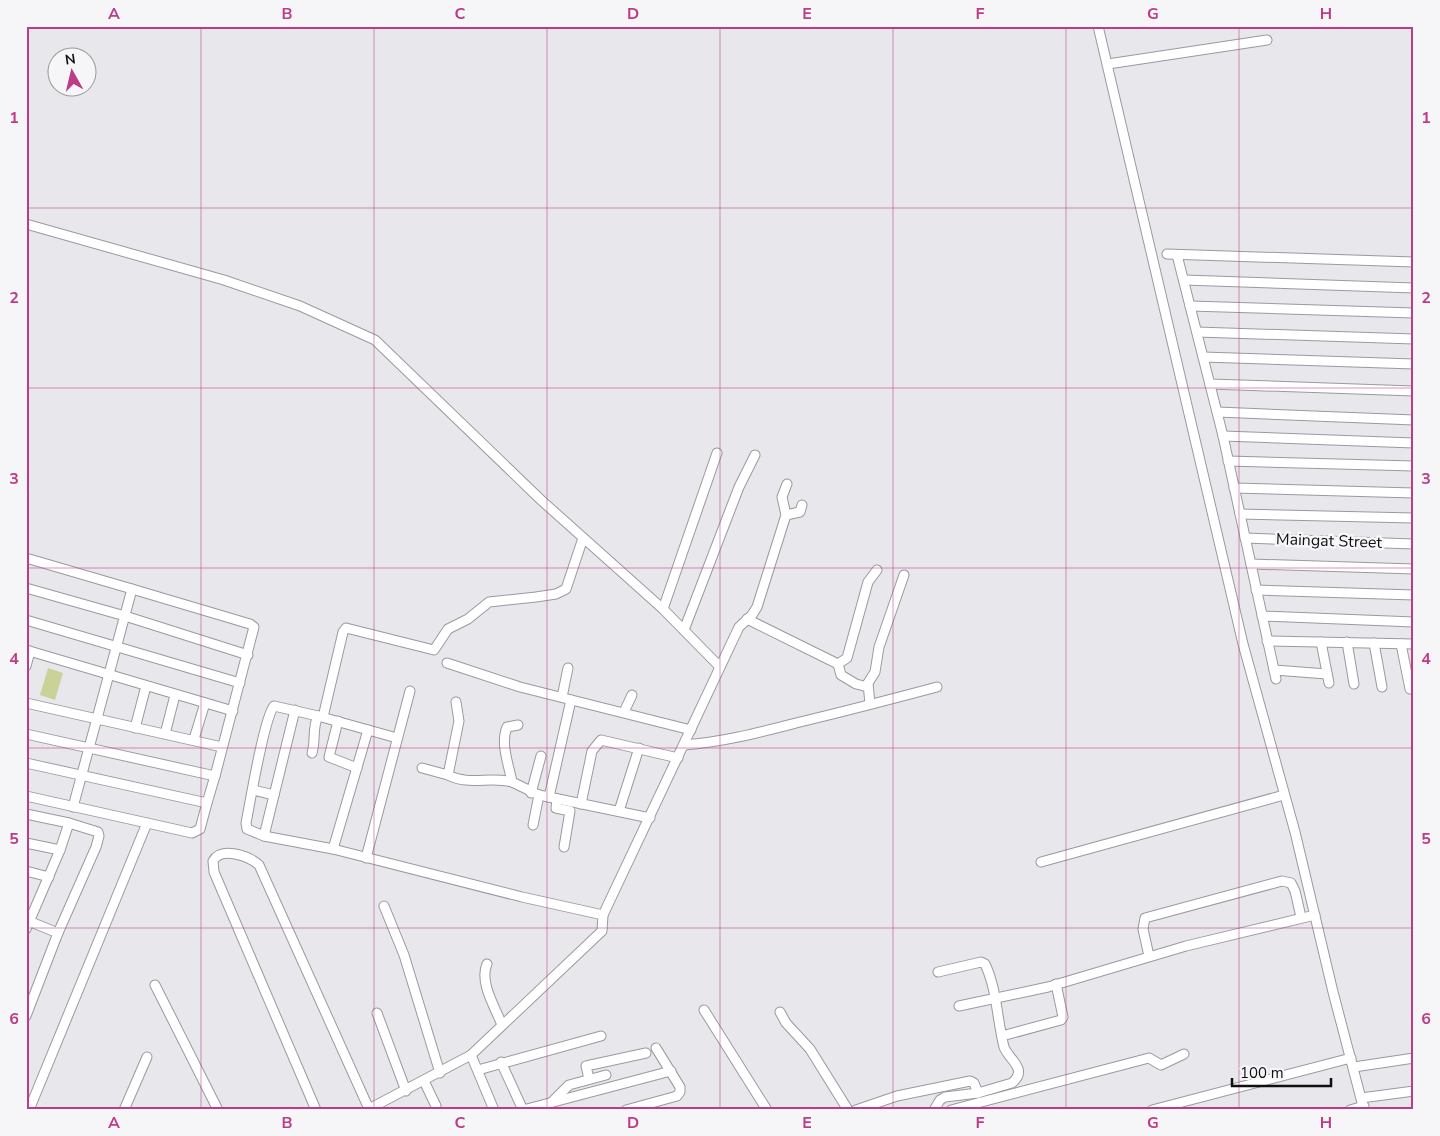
<svg xmlns="http://www.w3.org/2000/svg" width="1440" height="1136" font-family="'Nunito Sans',sans-serif">
  <style>
    .green { fill: #cbd298 }
    .lines { fill: none; stroke-linecap: round; stroke-linejoin: round }
    .minor-casing { stroke: #9a9a9e; stroke-width: 11 }
    .minor { stroke: #fff; stroke-width: 9 }
    .grid { fill: none; stroke: #bd3c87; stroke-width: 1; stroke-opacity: 0.55 }
    .labels { text-anchor: middle; dominant-baseline: central; stroke-width: 5; stroke-linejoin: round; paint-order: stroke }
    .street-label { font-size: 16px; fill: #101011; stroke: #f6f6f9 }
    .neatline { fill: none; stroke: #bd3c87; stroke-width: 2 }
    .grid-label { font-size: 16px; text-anchor: middle; font-weight: bold; fill: #bd3c87 }
  </style>
  <rect width="100%" height="100%" fill="#e8e8ec"/>
  <!-- green -->
  <polygon class="green" points="48,668 63,673 55,700 40,695"/>
  <g class="lines">
    <defs>
      <g id="minor">
        <polyline points="1098,26 1243,644 1295,832 1333,992 1364,1110"/>
        <polyline points="1108,64 1267,40"/>
        <polyline points="26,224 224,280 300,306 375,340 541,500 663,609"/>
        <polyline points="1167,254 1414,262"/>
        <polyline points="1177,255 1223,436 1276,679"/>
        <polyline points="1184,280 1414,288"/>
        <polyline points="1190,306 1414,313"/>
        <polyline points="1197,332 1414,339"/>
        <polyline points="1203,357 1414,364"/>
        <polyline points="1210,384 1414,391"/>
        <polyline points="1217,412 1414,420"/>
        <polyline points="1223,436 1414,443"/>
        <polyline points="717,453 663,609 720,667"/>
        <polyline points="1228,461 1414,466"/>
        <polyline points="1234,488 1414,493"/>
        <polyline points="1240,514 1414,518"/>
        <polyline points="786,515 800,512 802,505"/>
        <polyline points="1245,538 1414,544"/>
        <polyline points="26,558 132,589 73,807"/>
        <polyline points="1251,564 1414,569"/>
        <polyline points="26,588 125,616 248,655"/>
        <polyline points="132,589 250,624 254,627 215,776"/>
        <polyline points="1256,590 1414,595"/>
        <polyline points="1262,616 1414,622"/>
        <polyline points="747,619 838,664 847,658 868,582 877,570"/>
        <polyline points="26,620 240,683"/>
        <polyline points="684,630 739,487 755,455"/>
        <polyline points="1267,641 1414,644"/>
        <polyline points="1321,642 1329,683"/>
        <polyline points="1347,642 1354,684"/>
        <polyline points="1374,643 1382,687"/>
        <polyline points="1401,644 1410,689"/>
        <polyline points="26,650 233,711"/>
        <polyline points="447,663 520,687 691,730"/>
        <polyline points="838,664 841,675 856,684 868,687"/>
        <polyline points="26,666 30,651"/>
        <polyline points="1274,670 1327,674"/>
        <polyline points="562,697 568,668"/>
        <path d="M 456,702 L 459,721 L 448,775 C 469,786 490,776 512,782"/>
        <polyline points="26,703 222,747"/>
        <polyline points="870,704 868,683 875,672 879,647 904,575"/>
        <polyline points="624,712 632,695"/>
        <polyline points="323,717 343,632 346,628 434,650 448,629 468,619 489,602 536,597 556,594 566,589 583,538"/>
        <polyline points="338,721 329,757 357,768"/>
        <path d="M 518,725 L 507,727 C 500,744 509,765 512,782 L 539,795 L 650,818"/>
        <polyline points="135,728 146,686"/>
        <polyline points="26,734 215,776 207,803 26,763"/>
        <polyline points="165,734 175,695"/>
        <path d="M 397,738 L 318,716 L 274,706 C 264,718 250,803 246,823 L 247,829 L 264,836 L 333,849 L 522,897 L 603,915"/>
        <polyline points="194,739 205,703"/>
        <path d="M 684,745 C 724,742 761,732 800,722 C 846,711 892,699 937,687"/>
        <path d="M 312,753 C 316,740 312,727 318,716"/>
        <polyline points="422,768 448,775"/>
        <polyline points="253,790 274,795"/>
        <polyline points="531,793 541,756"/>
        <polyline points="26,796 192,833 200,829 207,803"/>
        <polyline points="549,797 571,700"/>
        <polyline points="557,799 556,808 570,811 564,847"/>
        <polyline points="581,804 592,751 601,740 678,758"/>
        <polyline points="619,811 639,748"/>
        <polyline points="26,814 69,823"/>
        <polyline points="533,825 539,795"/>
        <polyline points="264,836 295,710"/>
        <polyline points="26,843 60,850"/>
        <polyline points="333,849 368,730"/>
        <polyline points="366,858 410,691"/>
        <polyline points="1041,862 1284,795"/>
        <polyline points="26,871 49,877"/>
        <polyline points="384,906 404,955 440,1073"/>
        <polyline points="26,920 58,933"/>
        <polyline points="26,929 60,850 69,823 98,832 99,836 96,847 58,933 26,1016"/>
        <polyline points="1149,956 1143,929 1145,918 1282,881 1291,883 1295,891 1301,917"/>
        <path d="M 487,964 C 479,982 495,1007 502,1025"/>
        <polyline points="155,985 218,1110"/>
        <polyline points="959,1006 1048,987 1186,946 1315,915"/>
        <polyline points="704,1010 767,1110"/>
        <polyline points="780,1012 786,1023 810,1049 848,1110"/>
        <polyline points="377,1013 406,1091"/>
        <polyline points="1002,1036 1061,1020 1063,1017 1056,984"/>
        <polyline points="471,1055 494,1110"/>
        <polyline points="501,1062 523,1110 671,1071"/>
        <polyline points="1354,1067 1414,1058"/>
        <polyline points="478,1070 601,1036"/>
        <polyline points="589,1079 586,1066 646,1053"/>
        <polyline points="424,1081 436,1106"/>
        <polyline points="1361,1098 1414,1091"/>
        <polyline points="552,1102 569,1085 606,1075"/>
        <polyline points="29,1110 147,823"/>
        <polyline points="124,1110 147,1057"/>
        <path d="M 316,1110 L 214,872 L 213,861 C 221,846 249,856 259,865 L 369,1109"/>
        <polyline points="367,1110 471,1055 602,931 603,915 739,627 752,615 757,607 786,515 782,497 787,484"/>
        <polyline points="626,1110 677,1096 680,1092 680,1087 656,1048"/>
        <polyline points="856,1110 897,1096 970,1081 974,1083 978,1093"/>
        <path d="M 934,1110 L 940,1100 L 945,1097 L 978,1093 L 1012,1083 C 1029,1069 1008,1059 1004,1047 C 997,1020 997,989 985,964 L 981,962 L 938,972"/>
        <polyline points="951,1110 1149,1058 1161,1065 1184,1054"/>
        <polyline points="1152,1110 1351,1058"/>
        <polyline points="1350,1110 1364,1106"/>
      </g>
    </defs>
    <!-- minor casing -->
    <use href="#minor" class="minor-casing"/>
    <!-- minor -->
    <use href="#minor" class="minor"/>
  </g>
  <!-- grid -->
  <path class="grid" d="M 201,26 L 201,1110M 374,26 L 374,1110M 547,26 L 547,1110M 720,26 L 720,1110M 893,26 L 893,1110M 1066,26 L 1066,1110M 1239,26 L 1239,1110M 26,208 L 1414,208M 26,388 L 1414,388M 26,568 L 1414,568M 26,748 L 1414,748M 26,928 L 1414,928"/>
  <g class="labels">
    <!-- street labels -->
    <g class="street-label">
      <text transform="translate(1329 541) rotate(2)">Maingat Street</text>
    </g>
  </g>
  <!-- border -->
  <rect width="1440" height="1136" fill="none" stroke="#f6f6f9" stroke-width="55"/>
  <!-- north arrow -->
  <g transform="translate(72 72) rotate(352)"><circle r="24" fill="#f6f6f9" stroke="#9a9a9c"/>
  <path d="M0-4L9 19L0 12L-9 19Z" fill="#bd3c87"/>
  <text y="-8" font-size="14" font-weight="bold" text-anchor="middle" fill="#101011">N</text>
  </g>
  <!-- scale -->
  <path d="M1232 1078v8h99v-8" fill="none" stroke="#101011" stroke-width="2.5"/>
  <text x="1240" y="1078" font-size="15" fill="#101011" stroke="#f6f6f9" stroke-width="4" paint-order="stroke">100 m</text>
  <rect x="28" y="28" width="1384" height="1080" class="neatline"/>
  <g class="grid-label">
    <text x="114" y="19">A</text>
    <text x="287" y="19">B</text>
    <text x="460" y="19">C</text>
    <text x="633" y="19">D</text>
    <text x="807" y="19">E</text>
    <text x="980" y="19">F</text>
    <text x="1153" y="19">G</text>
    <text x="1326" y="19">H</text>
    <text x="14" y="123">1</text>
    <text x="1426" y="123">1</text>
    <text x="14" y="303">2</text>
    <text x="1426" y="303">2</text>
    <text x="14" y="484">3</text>
    <text x="1426" y="484">3</text>
    <text x="14" y="664">4</text>
    <text x="1426" y="664">4</text>
    <text x="14" y="844">5</text>
    <text x="1426" y="844">5</text>
    <text x="14" y="1024">6</text>
    <text x="1426" y="1024">6</text>
    <text x="114" y="1128">A</text>
    <text x="287" y="1128">B</text>
    <text x="460" y="1128">C</text>
    <text x="633" y="1128">D</text>
    <text x="807" y="1128">E</text>
    <text x="980" y="1128">F</text>
    <text x="1153" y="1128">G</text>
    <text x="1326" y="1128">H</text>
  </g>
</svg>
